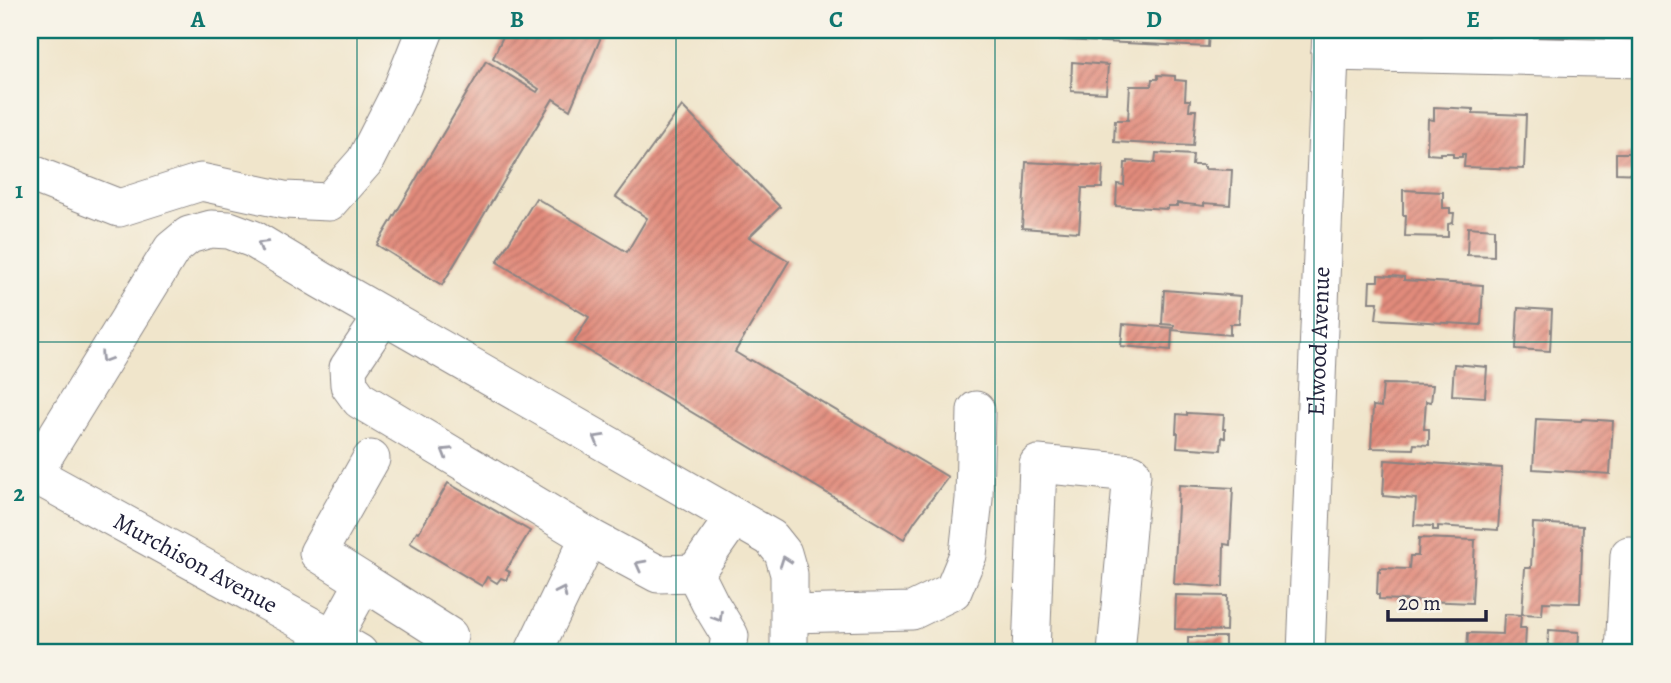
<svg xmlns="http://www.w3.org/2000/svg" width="1671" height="683" font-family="Alegreya,serif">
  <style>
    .building { fill: url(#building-hatch) }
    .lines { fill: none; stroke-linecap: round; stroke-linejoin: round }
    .minor-casing { stroke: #898483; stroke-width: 39 }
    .minor { stroke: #fff; stroke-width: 37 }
    .oneway { stroke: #9c9ca7 }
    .grid { fill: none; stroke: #0f766e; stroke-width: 2; stroke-opacity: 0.55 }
    .labels { text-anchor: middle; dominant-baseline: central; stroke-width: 7; stroke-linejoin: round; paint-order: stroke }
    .street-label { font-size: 24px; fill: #22223b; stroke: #f7f3e8 }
    .neatline { fill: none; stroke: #0f766e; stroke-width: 2.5 }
    .grid-label { font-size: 23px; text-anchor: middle; font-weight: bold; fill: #0f766e }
  </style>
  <defs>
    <pattern id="building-hatch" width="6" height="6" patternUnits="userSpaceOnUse" patternTransform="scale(1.75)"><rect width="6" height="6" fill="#e28b7b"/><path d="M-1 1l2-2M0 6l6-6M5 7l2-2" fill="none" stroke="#b77166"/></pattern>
  </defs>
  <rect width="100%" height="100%" fill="#f7f3e8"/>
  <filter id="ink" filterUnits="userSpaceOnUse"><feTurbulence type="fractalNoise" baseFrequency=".0143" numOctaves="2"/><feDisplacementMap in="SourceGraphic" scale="14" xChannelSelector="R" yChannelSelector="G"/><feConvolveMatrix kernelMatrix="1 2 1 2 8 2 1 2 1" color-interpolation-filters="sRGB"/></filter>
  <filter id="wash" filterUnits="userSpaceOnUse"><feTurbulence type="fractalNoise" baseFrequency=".00686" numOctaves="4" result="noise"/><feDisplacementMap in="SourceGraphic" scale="28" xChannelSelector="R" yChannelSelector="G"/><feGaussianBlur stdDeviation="1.57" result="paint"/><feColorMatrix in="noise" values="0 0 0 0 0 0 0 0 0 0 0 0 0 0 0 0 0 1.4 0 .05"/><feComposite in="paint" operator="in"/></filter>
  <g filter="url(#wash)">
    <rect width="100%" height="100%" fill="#f0e5cb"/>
    <g id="blocks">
      <!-- building -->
      <g class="building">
        <polygon points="521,30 604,30 570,110 553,99 442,285 377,245 486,61 537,92 539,89 493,58 505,32 518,38"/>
        <polygon points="1041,30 1209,30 1208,47 1041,39"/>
        <polygon points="1423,30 1477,30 1476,43 1422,39"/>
        <rect x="1539" y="30" width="29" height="7"/>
        <polygon points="1072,62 1108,65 1106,93 1071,91"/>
        <polygon points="1158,75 1175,76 1175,80 1186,81 1185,100 1190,100 1189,110 1196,110 1193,146 1114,142 1115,120 1128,120 1130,86 1151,86 1152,79 1158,79"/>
        <polygon points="682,106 780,207 749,237 789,261 735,352 750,361 751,360 948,477 915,521 904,539 574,342 589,317 497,262 536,198 627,252 647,218 616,197"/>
        <polygon points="1434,107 1473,109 1473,113 1526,115 1524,169 1464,167 1465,154 1462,154 1462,157 1453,157 1453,153 1440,153 1440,155 1427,154 1428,119 1434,120"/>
        <polygon points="1640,142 1641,174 1616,173 1616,153 1634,153 1634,143"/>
        <polygon points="1156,153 1193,155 1192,165 1203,165 1203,167 1205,167 1205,169 1232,170 1230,205 1204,203 1204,206 1177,203 1177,206 1168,206 1168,209 1116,206 1117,184 1124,185 1125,163 1128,163 1128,161 1155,163"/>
        <polygon points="1026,162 1103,166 1102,188 1082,188 1079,232 1022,228"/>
        <polygon points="1403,190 1443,192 1443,208 1450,208 1450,213 1454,213 1453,223 1448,224 1448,237 1405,236 1406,215 1403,215"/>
        <polygon points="1468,227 1494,229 1494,256 1467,255"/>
        <polygon points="1378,275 1404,277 1404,280 1483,285 1481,325 1376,319 1378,302 1369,302 1370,281 1378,281"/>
        <polygon points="1164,290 1241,296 1239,324 1230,324 1230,335 1172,330 1171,350 1121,346 1123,324 1174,328 1174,325 1162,324"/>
        <polygon points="1518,308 1552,310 1550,351 1516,349"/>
        <polygon points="1454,364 1487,367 1485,397 1452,395"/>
        <polygon points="1383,384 1433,385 1431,402 1426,401 1424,429 1429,429 1429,445 1414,444 1413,449 1371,448 1373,406 1381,407"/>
        <polygon points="1187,413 1224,415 1223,429 1225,429 1225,438 1222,437 1221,450 1177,447 1178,433 1176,433 1177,414 1187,415"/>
        <polygon points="1536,419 1581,421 1582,419 1613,421 1610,474 1533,469"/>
        <polygon points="1385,460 1502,468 1498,530 1438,526 1438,530 1433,530 1433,526 1414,525 1416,499 1383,496"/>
        <polygon points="448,483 530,531 506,570 510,572 506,580 501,578 497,583 487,577 482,586 410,543 417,531 419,532"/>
        <polygon points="1179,485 1233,488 1230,545 1224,544 1223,587 1174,584"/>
        <polygon points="1533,523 1583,526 1580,603 1543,602 1542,615 1522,614 1525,568 1531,568"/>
        <polygon points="1419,538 1475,540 1472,603 1379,599 1379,594 1377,594 1378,571 1380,572 1380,568 1409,569 1410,556 1418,556"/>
        <polygon points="1176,595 1227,596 1226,631 1175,629"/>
        <polygon points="1504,614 1521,615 1520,628 1526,628 1525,649 1518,648 1518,653 1467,653 1468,633 1503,634"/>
        <polygon points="1549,630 1579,632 1578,653 1548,653"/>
        <rect x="1188" y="637" width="37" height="16"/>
      </g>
    </g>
  </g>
  <g filter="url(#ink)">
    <use href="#blocks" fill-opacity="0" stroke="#898483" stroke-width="2"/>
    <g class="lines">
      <defs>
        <g id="minor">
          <polyline points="1330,52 1641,59"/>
          <polyline points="30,173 119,208 201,182 284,200 329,202 365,161 402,88 425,30"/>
          <polyline points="383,316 348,368 349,385 360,400 589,537 533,653"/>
          <path id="s1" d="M 30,472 L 333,638 L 359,653"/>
          <polyline points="30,479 172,249 189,235 211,229 229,230 253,239 321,280 771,538 783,553 789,574 789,653"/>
          <polyline points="589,537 658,574 695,573"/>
          <polyline points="364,582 318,553 371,459"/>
          <polyline points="790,614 912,611 953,591 968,555 974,499 976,410"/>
          <polyline points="333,638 364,582 449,636"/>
          <polyline points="727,653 730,636 710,603 695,573 734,517"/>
          <polyline points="1031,653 1038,464 1132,473 1116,653"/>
          <path id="s2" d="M 1306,653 L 1331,30"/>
          <polyline points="1624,653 1629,555"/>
        </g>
      </defs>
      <!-- minor casing -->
      <use href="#minor" class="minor-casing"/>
      <!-- minor -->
      <use href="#minor" class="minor"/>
    </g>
    <!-- one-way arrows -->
    <defs><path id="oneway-chevron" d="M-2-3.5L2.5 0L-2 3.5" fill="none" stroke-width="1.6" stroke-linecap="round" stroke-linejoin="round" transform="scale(1.75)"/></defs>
    <g class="oneway">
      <use href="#oneway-chevron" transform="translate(262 245) rotate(-149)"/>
      <use href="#oneway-chevron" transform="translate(105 358) rotate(122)"/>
      <use href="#oneway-chevron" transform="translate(598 439) rotate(-150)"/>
      <use href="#oneway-chevron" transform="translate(446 452) rotate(-149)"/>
      <use href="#oneway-chevron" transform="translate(785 561) rotate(-110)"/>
      <use href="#oneway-chevron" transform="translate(640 565) rotate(-152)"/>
      <use href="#oneway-chevron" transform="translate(562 592) rotate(-64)"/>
      <use href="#oneway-chevron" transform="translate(718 617) rotate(59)"/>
    </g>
  </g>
  <!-- grid -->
  <path class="grid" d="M 357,30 L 357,653M 676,30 L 676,653M 995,30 L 995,653M 1314,30 L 1314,653M 30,342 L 1641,342"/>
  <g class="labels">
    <!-- street labels -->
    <g class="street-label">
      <text stroke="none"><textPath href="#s2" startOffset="312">Elwood Avenue</textPath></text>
      <text stroke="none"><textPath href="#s1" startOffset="189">Murchison Avenue</textPath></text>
    </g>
  </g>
  <!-- margin -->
  <rect width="1671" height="683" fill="none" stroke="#f7f3e8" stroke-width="77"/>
  <!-- scale -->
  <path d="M1388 610v10h98v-10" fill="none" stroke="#22223b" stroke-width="3.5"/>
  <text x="1398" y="610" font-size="21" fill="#22223b" stroke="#f7f3e8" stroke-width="5" paint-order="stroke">20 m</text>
  <rect x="38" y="38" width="1594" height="606" class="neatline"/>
  <g class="grid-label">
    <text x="198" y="27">A</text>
    <text x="517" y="27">B</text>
    <text x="836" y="27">C</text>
    <text x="1154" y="27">D</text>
    <text x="1473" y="27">E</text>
    <text x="19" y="198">1</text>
    <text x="19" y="501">2</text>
  </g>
</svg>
